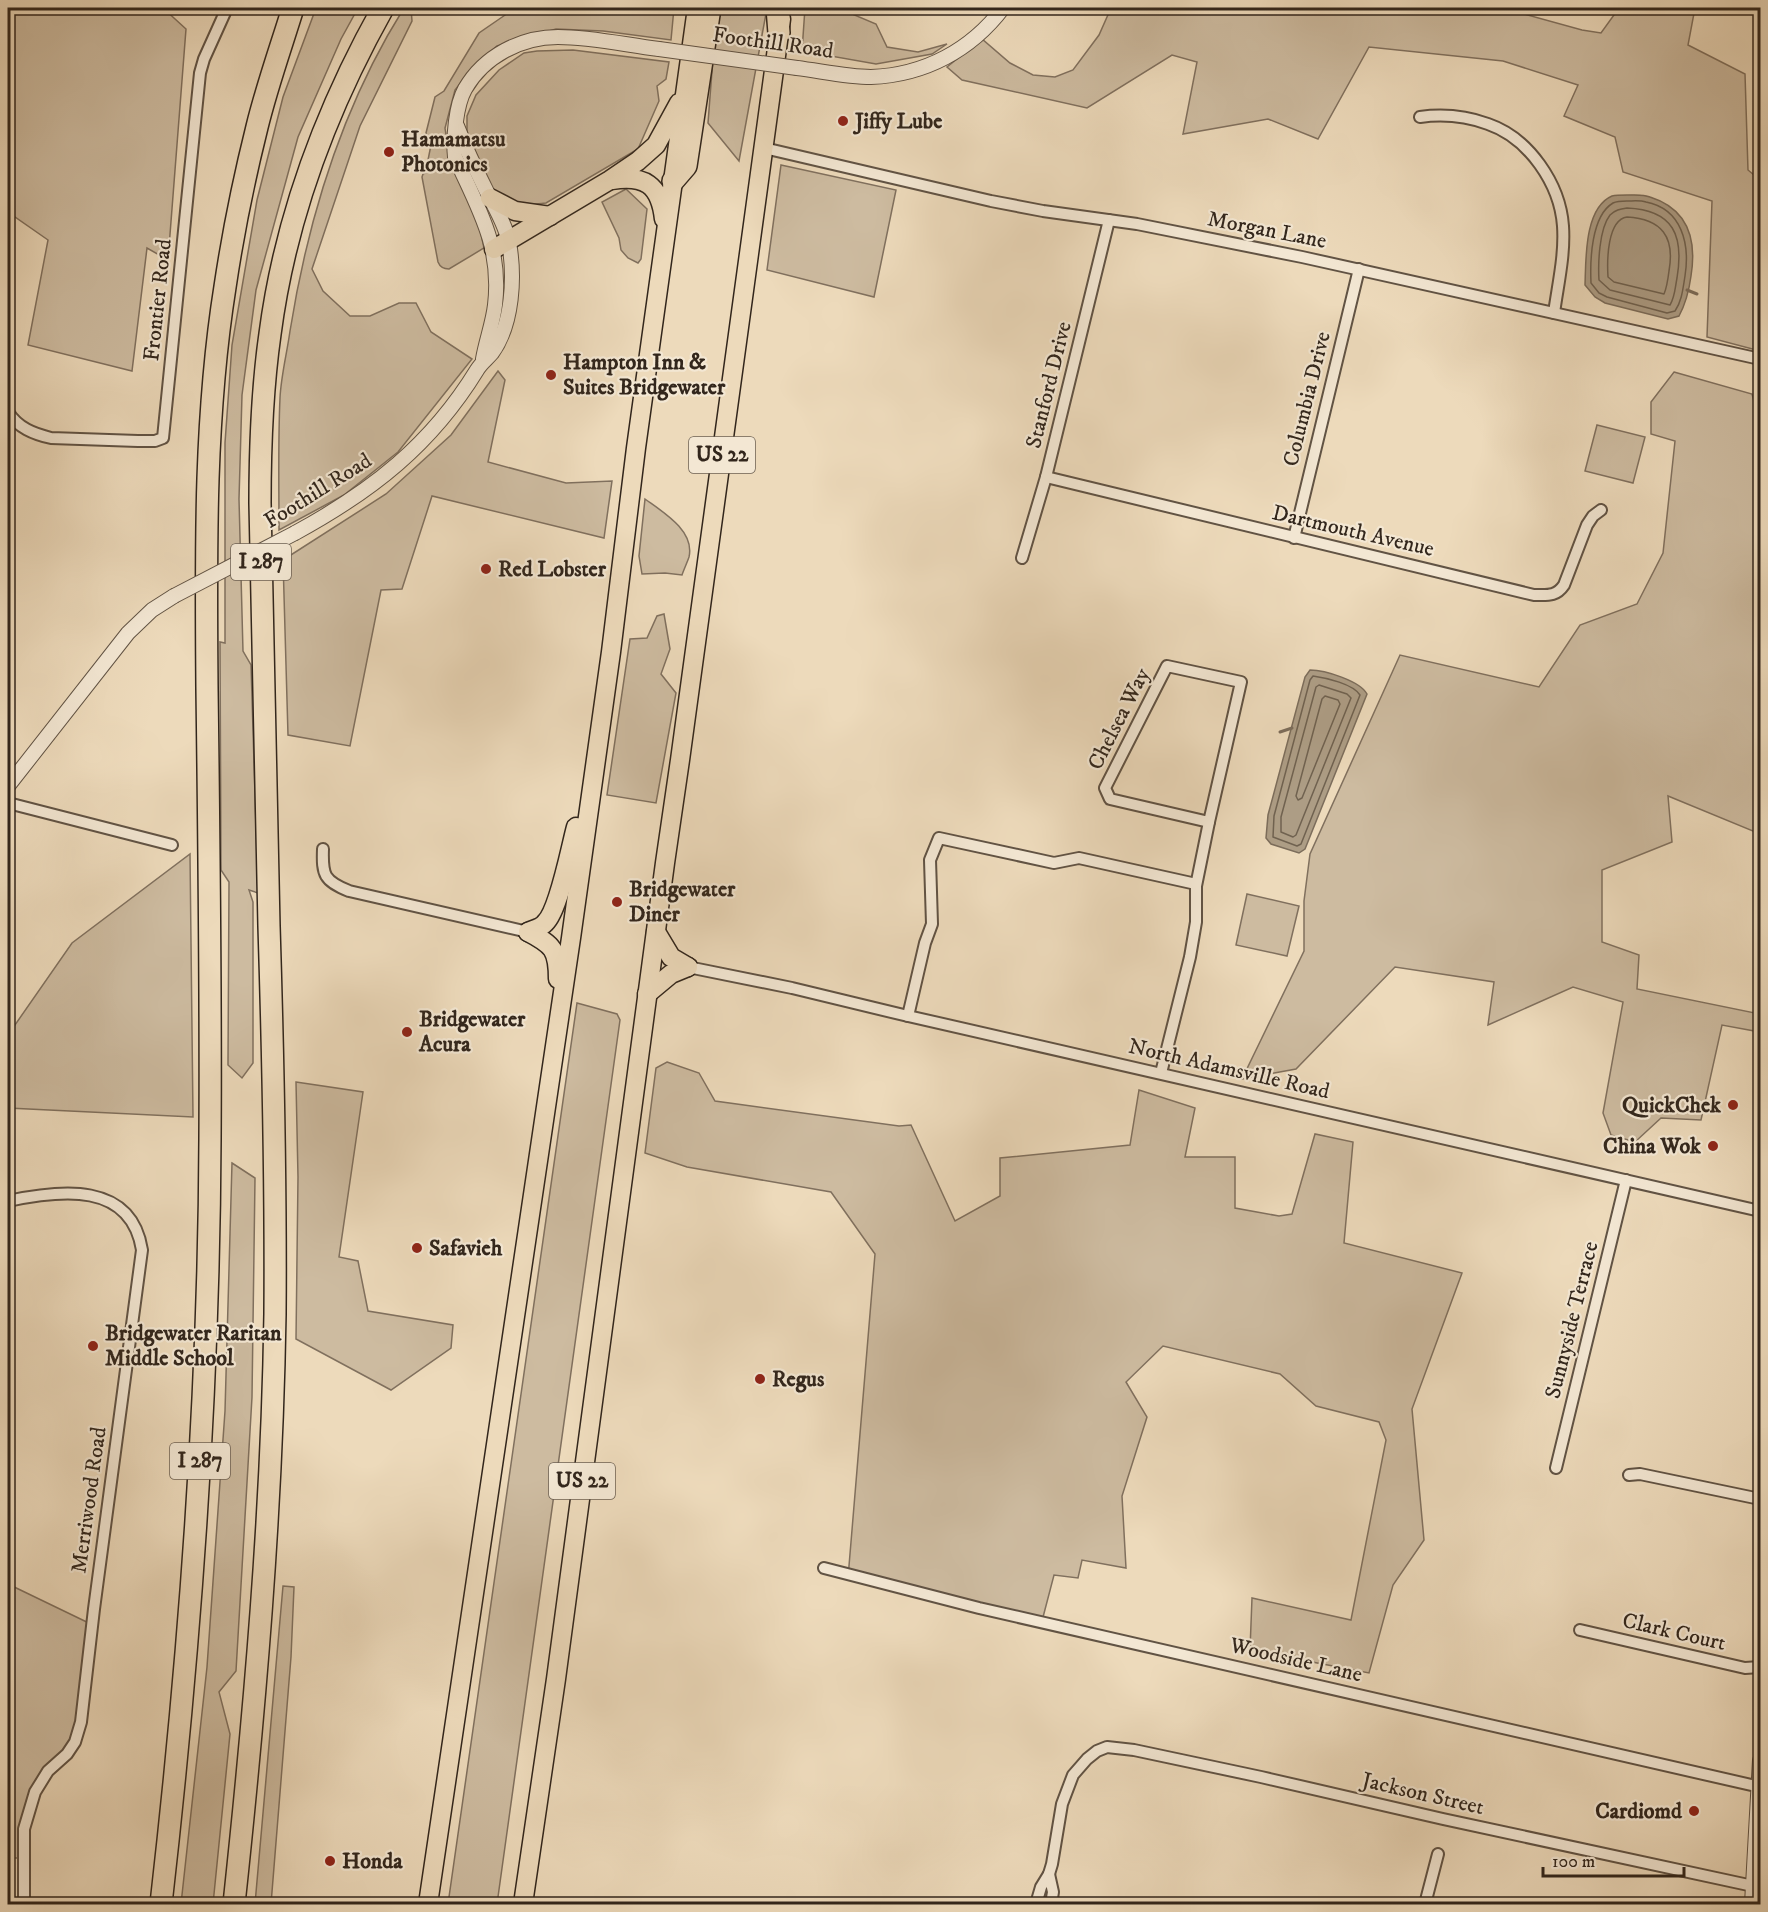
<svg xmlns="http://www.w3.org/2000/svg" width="1768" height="1912" font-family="'IM FELL DW Pica',serif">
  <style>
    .green { fill: #cdbba0; stroke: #80705e; stroke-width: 1.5 }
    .water { fill: #ad9d85; stroke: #7c6d5b; stroke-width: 1.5 }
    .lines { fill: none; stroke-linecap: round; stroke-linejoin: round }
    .shore { stroke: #706250; stroke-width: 1.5 }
    .stream { stroke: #7c6d5b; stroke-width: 3 }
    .minor-casing { stroke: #615344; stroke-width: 14 }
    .tertiary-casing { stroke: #615344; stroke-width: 16 }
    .trunk-casing { stroke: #32261c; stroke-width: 21 }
    .motorway-casing { stroke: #32261c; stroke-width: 24 }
    .minor { stroke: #f3e7d3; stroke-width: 10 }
    .tertiary { stroke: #f3e7d3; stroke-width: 14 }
    .trunk { stroke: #eddabb; stroke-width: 18 }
    .motorway { stroke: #eddabb; stroke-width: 21 }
    .tertiary-bridge-casing { stroke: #615344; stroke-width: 16; stroke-linecap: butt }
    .tertiary-bridge { stroke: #f3e7d3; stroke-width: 14 }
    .poi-dot { fill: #8f2418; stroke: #f3e7d3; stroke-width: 2 }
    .labels { text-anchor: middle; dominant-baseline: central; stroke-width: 4.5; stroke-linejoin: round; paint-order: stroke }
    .shield { fill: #f3e7d3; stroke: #6c6053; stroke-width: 1.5 }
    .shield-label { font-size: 21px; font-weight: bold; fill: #32261c }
    .street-label { font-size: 22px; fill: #32261c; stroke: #f3e7d3 }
    .poi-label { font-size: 22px; font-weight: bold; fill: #32261c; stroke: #f3e7d3; text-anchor: start }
  </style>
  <rect width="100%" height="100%" fill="#eddabb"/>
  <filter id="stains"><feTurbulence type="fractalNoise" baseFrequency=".00333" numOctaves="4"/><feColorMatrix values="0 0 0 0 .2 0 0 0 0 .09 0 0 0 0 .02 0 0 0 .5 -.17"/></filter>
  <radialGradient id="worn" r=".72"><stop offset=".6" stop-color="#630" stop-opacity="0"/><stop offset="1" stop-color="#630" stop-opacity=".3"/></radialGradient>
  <!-- green -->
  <g class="green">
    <polygon points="8,8 163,8 186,29 168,260 147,248 132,371 28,345 48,240 8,212"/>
    <polygon points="316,8 358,8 341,39 298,137 256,290 242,395 239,499 243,651 251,665 258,893 249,890 253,902 253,1063 242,1078 228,1065 229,882 221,870 220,642 225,643 225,443 232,345 257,200 283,97"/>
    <path d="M 404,8 L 411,8 L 412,21 L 360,126 L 312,269 L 323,291 L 350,316 L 370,316 L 399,303 L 416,303 L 431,332 L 472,359 L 398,452 L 344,495 L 279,530 C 279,486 278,442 280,398 C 281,376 287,353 290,331 C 308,218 343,105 404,8 Z"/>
    <path d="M 507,8 L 555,8 L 595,14 L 625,8 L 674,8 L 671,40 L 603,31 L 556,29 L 497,46 L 472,68 L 455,90 L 445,128 L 448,148 L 483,232 L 481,234 L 484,248 L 449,269 C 443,269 440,267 438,262 L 422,177 L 423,174 L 429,171 L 428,160 L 432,140 L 428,138 L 426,133 L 435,97 L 444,91 L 479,33 L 508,13 Z"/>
    <polygon points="719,8 767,8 739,161 708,123 714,45"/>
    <polygon points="805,8 838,8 876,24 887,47 918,52 947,44 932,54 876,64 802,51"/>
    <polygon points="1111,8 1502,8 1582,30 1601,33 1619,8 1695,8 1688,45 1745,74 1748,170 1760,180 1760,351 1707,337 1712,201 1623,172 1615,137 1564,116 1578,85 1503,61 1369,47 1318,139 1268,119 1183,134 1197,62 1172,55 1087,108 962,80 947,67 982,39 1010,63 1033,75 1055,77 1073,70 1099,35"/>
    <polygon points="573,50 669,62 666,79 657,86 659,101 638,149 546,203 527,205 507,200 491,190 467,140 467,116 476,95 499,70 524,53 537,51"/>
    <polygon points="781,165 896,190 874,297 767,270"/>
    <polygon points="626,189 647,209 641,259 638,263 628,258 621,250 619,238 602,202"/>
    <polygon points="498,371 505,380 488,462 566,483 612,481 604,538 432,496 402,589 381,590 350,746 288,735 283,560 386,494 451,435"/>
    <polygon points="1674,372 1752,394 1760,424 1760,834 1668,796 1672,842 1602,870 1602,942 1639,955 1637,989 1760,1014 1760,1032 1722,1025 1701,1120 1661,1118 1635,1142 1611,1135 1603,1113 1623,1002 1573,987 1488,1025 1494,982 1395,967 1296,1069 1242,1079 1304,951 1304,901 1310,854 1400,655 1539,687 1580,625 1637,604 1663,553 1675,441 1651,434 1651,402"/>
    <polygon points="1597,425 1645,437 1633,483 1585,471"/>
    <path d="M 645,499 C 663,512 695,531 689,557 C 687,563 684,569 682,575 L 665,573 L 642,574 L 639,556 Z"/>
    <polygon points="664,614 670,649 661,674 676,693 656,803 607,795 630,639 647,638 657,616"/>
    <polygon points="190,854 193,1117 8,1108 8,1035 72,943"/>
    <polygon points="1247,894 1299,906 1287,956 1236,945"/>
    <polygon points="577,1003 617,1014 620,1020 497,1904 448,1904"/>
    <polygon points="667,1062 699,1073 715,1101 899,1126 911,1125 955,1221 1000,1196 1000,1158 1130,1145 1139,1090 1195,1108 1185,1157 1235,1157 1235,1208 1279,1216 1292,1214 1315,1134 1353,1142 1344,1243 1462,1273 1412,1409 1424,1540 1393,1585 1369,1673 1250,1650 1252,1598 1351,1620 1386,1440 1379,1422 1316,1406 1280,1374 1163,1346 1126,1382 1147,1417 1122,1496 1126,1568 1082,1560 1078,1578 1054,1575 1042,1621 848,1578 875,1254 831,1192 687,1167 645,1153 656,1068"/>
    <polygon points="296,1082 363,1092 339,1257 358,1261 368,1311 453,1325 451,1348 391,1390 296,1339 298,1177"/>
    <polygon points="232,1163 255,1178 252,1397 236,1671 219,1692 230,1734 213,1904 181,1904 207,1667 225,1411"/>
    <polygon points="8,1584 95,1626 79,1735 29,1805 21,1858 8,1858"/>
    <polygon points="283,1586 294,1587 291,1657 271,1904 255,1904"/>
  </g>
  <!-- water -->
  <g class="water">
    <path d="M 1627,195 C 1634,195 1643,194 1650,197 C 1688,209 1697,239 1691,276 C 1689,291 1686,303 1679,316 L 1668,319 L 1605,303 L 1595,297 L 1585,285 C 1586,260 1584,208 1612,196 C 1616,195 1623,195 1627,195 Z"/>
    <path d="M 1310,670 C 1325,670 1360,681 1367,694 L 1305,849 L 1299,853 L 1271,844 L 1266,838 L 1268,815 L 1305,677 Z"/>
  </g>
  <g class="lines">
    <!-- shore -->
    <g class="shore">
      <path d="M 1627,201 C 1633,201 1640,200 1646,202 C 1682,209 1690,244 1685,276 C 1683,288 1682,301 1675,311 L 1667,313 L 1607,297 L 1599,293 L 1591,283 C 1590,261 1591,216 1613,203 C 1617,201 1622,201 1627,201 Z"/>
      <path d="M 1627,208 C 1674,210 1684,236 1677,278 C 1675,288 1675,297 1670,305 L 1610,290 L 1599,280 C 1598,264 1599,229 1610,215 C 1615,210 1620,209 1627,208 Z"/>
      <path d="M 1627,217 C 1662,219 1675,237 1669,271 C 1668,279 1667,287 1664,294 L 1614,282 L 1608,277 C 1607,261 1607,220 1627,217 Z"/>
      <path d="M 1313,676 C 1327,678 1353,684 1360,695 L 1301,844 L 1297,846 L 1273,837 L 1274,816 L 1310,680 Z"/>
      <polygon points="1319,685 1347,694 1351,698 1296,835 1293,837 1281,832 1281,817 1316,687"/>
      <polygon points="1325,696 1338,700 1340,704 1302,798 1298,800 1296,796 1322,699"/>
    </g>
    <!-- stream -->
    <g class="stream">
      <polyline points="1687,290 1697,294"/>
      <polyline points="1280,732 1292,728"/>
    </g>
    <defs>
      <g id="minor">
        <path d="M 1420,117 C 1442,114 1466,116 1488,124 C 1529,138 1560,184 1563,226 C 1565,255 1558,284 1554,313"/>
        <polyline points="764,148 991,201 1043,211 1137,224 1302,257 1760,359"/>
        <path d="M 8,412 C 18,428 34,434 51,438 L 138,441 L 155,441 L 163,438 L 200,73 L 204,59 L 227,8"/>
        <path d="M 1046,477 L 1534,595 C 1547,595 1556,597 1564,585 L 1587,525 L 1593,516 L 1601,510"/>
        <polyline points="1294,538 1359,269"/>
        <polyline points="1022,558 1046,477 1109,220"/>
        <polygon points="1167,666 1241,682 1209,822 1110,799 1105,788"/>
        <polyline points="8,803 172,845"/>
        <path d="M 323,849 C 322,875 324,881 349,891 L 528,932"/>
        <polyline points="688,967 792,988 908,1016 1760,1211"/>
        <polyline points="908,1016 925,943 932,924 930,860 939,838 1054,863 1079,858 1196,884"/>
        <polyline points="1161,1073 1190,957 1196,922 1196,886 1209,822"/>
        <path d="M 8,1201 C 60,1190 131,1181 142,1250 L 94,1609 L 81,1722 L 75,1742 L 67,1754 L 48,1771 L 35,1792 L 24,1829 L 24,1904"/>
        <polyline points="1556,1468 1626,1180"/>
        <polyline points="1629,1475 1640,1474 1760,1499"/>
        <polyline points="824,1568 979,1608 1760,1787"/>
        <polyline points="1580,1630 1745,1668 1760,1667"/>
        <polyline points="1049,1874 1053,1892 1051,1904"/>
        <polyline points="1036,1904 1041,1887 1049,1874 1052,1864 1062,1804 1073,1775 1087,1759 1097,1751 1107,1747 1134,1750 1261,1777 1443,1819 1753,1886"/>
        <polyline points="1425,1904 1438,1854"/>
      </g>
      <g id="tertiary">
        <path d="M 797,68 C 821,71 847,77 871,77 C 925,75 971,50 1003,8"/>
        <path d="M 483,359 C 486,341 493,323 495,305 C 502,246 478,208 455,157 C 453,138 456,105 465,89 C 484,56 521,37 558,37 C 592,37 626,45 659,49"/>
        <path d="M 295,533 C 372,491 431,445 477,370 C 481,363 487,359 492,353 C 513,324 515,276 509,243 C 506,225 495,208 487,192 C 476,170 466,149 457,126"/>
        <polyline points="8,786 128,633 152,610 174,596"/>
        <polyline points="1752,1904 1760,1760"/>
      </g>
      <g id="trunk">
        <path d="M 612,180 C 644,175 660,184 664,219"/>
        <polyline points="490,198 515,211 550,216"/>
        <polyline points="494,249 610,180 638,161 656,145 679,103"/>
        <path d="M 528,932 C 534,929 541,928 545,923 C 559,910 570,849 576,827"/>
        <path d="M 528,932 C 553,945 558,950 558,979"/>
        <polyline points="656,932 671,957 688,967"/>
        <polyline points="647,994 671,974 688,967"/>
        <polyline points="428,1904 571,938 611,652 636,448 697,8"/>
        <polyline points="523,1904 556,1679 665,863 680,760 781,19"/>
      </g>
      <g id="motorway">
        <polyline points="777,8 779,33"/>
        <polyline points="673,181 686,166 710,8"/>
        <path d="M 161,1904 C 190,1650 209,1395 210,1139 C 211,989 209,839 207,688 C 206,554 204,419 225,287 C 233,233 244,179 257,127 C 267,86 281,47 293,8"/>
        <path d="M 234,1904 C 255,1708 272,1511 275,1314 C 276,1184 273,1055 269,926 C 266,785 263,644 260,503 C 260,446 262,390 270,334 C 285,219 327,108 383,8"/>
      </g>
    </defs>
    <!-- minor casing -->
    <use href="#minor" class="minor-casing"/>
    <!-- tertiary casing -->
    <use href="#tertiary" class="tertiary-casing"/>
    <!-- trunk casing -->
    <use href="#trunk" class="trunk-casing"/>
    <!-- motorway casing -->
    <use href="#motorway" class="motorway-casing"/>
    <!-- minor -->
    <use href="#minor" class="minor"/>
    <!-- tertiary -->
    <use href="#tertiary" class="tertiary"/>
    <!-- trunk -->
    <use href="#trunk" class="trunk"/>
    <!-- motorway -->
    <use href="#motorway" class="motorway"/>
    <defs>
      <g id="tertiary-bridge">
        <polyline points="659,49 797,68"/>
        <polyline points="174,596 295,533"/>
      </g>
    </defs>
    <!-- tertiary-bridge casing -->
    <use href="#tertiary-bridge" class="tertiary-bridge-casing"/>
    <!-- tertiary-bridge -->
    <use href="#tertiary-bridge" class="tertiary-bridge"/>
  </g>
  <!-- markers -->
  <g class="poi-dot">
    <circle cx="843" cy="121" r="6"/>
    <circle cx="389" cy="152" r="6"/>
    <circle cx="551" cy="375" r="6"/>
    <circle cx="486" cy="569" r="6"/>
    <circle cx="617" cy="902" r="6"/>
    <circle cx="407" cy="1032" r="6"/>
    <circle cx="1733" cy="1105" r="6"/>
    <circle cx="1713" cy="1146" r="6"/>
    <circle cx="417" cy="1248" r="6"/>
    <circle cx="93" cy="1346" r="6"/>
    <circle cx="760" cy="1379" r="6"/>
    <circle cx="1694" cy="1811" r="6"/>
    <circle cx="330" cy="1861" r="6"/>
  </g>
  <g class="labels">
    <!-- shield labels -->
    <g class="shield">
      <rect x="689" y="437" width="66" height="36" rx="4.5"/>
      <rect x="231" y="544" width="60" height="36" rx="4.5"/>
      <rect x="170" y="1443" width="60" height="36" rx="4.5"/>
      <rect x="549" y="1463" width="66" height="36" rx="4.5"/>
    </g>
    <g class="shield-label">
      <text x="722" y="455">US 22</text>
      <text x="261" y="562">I 287</text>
      <text x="200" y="1461">I 287</text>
      <text x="582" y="1481">US 22</text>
    </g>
    <!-- street labels -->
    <g class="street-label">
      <text transform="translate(773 43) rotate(8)">Foothill Road</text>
      <text transform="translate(1267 230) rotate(11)">Morgan Lane</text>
      <text transform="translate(158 300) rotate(-84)">Frontier Road</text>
      <text transform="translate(1049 385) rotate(-76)">Stanford Drive</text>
      <text transform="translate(1307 399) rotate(-76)">Columbia Drive</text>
      <text transform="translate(318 491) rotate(-32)">Foothill Road</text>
      <text transform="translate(1353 531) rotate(13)">Dartmouth Avenue</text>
      <text transform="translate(1119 719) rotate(-63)">Chelsea Way</text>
      <text transform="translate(1229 1069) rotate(13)">North Adamsville Road</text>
      <text transform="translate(1572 1320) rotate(-76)">Sunnyside Terrace</text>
      <text transform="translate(89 1500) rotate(-82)">Merriwood Road</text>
      <text transform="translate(1674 1632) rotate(13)">Clark Court</text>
      <text transform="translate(1296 1660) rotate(13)">Woodside Lane</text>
      <text transform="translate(1423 1794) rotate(13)">Jackson Street</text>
    </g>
    <!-- poi labels -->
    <g class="poi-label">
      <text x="855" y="121">Jiffy Lube</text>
      <text x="401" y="139">Hamamatsu<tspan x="401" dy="25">Photonics</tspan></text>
      <text x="563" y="362">Hampton Inn &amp;<tspan x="563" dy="25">Suites Bridgewater</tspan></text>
      <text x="498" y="569">Red Lobster</text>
      <text x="629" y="889">Bridgewater<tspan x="629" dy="25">Diner</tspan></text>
      <text x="419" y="1019">Bridgewater<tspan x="419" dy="25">Acura</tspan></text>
      <text x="1721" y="1105" text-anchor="end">QuickChek</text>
      <text x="1701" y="1146" text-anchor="end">China Wok</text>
      <text x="429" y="1248">Safavieh</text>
      <text x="105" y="1333">Bridgewater Raritan<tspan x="105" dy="25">Middle School</tspan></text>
      <text x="772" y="1379">Regus</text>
      <text x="1682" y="1811" text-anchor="end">Cardiomd</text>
      <text x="342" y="1861">Honda</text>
    </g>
  </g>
  <!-- margin -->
  <rect width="1768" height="1912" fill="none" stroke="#eddabb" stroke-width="30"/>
  <rect x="9" y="9" width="1750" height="1894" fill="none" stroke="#32261c" stroke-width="3"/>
  <rect x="15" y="15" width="1738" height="1882" fill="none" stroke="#32261c" stroke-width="1.5"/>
  <!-- scale -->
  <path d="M1543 1867v9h141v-9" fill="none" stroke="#32261c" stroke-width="3"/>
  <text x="1552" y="1867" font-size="18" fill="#32261c" stroke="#f3e7d3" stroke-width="4.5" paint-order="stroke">100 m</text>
  <rect width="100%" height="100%" filter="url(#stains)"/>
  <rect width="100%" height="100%" fill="url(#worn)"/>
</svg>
